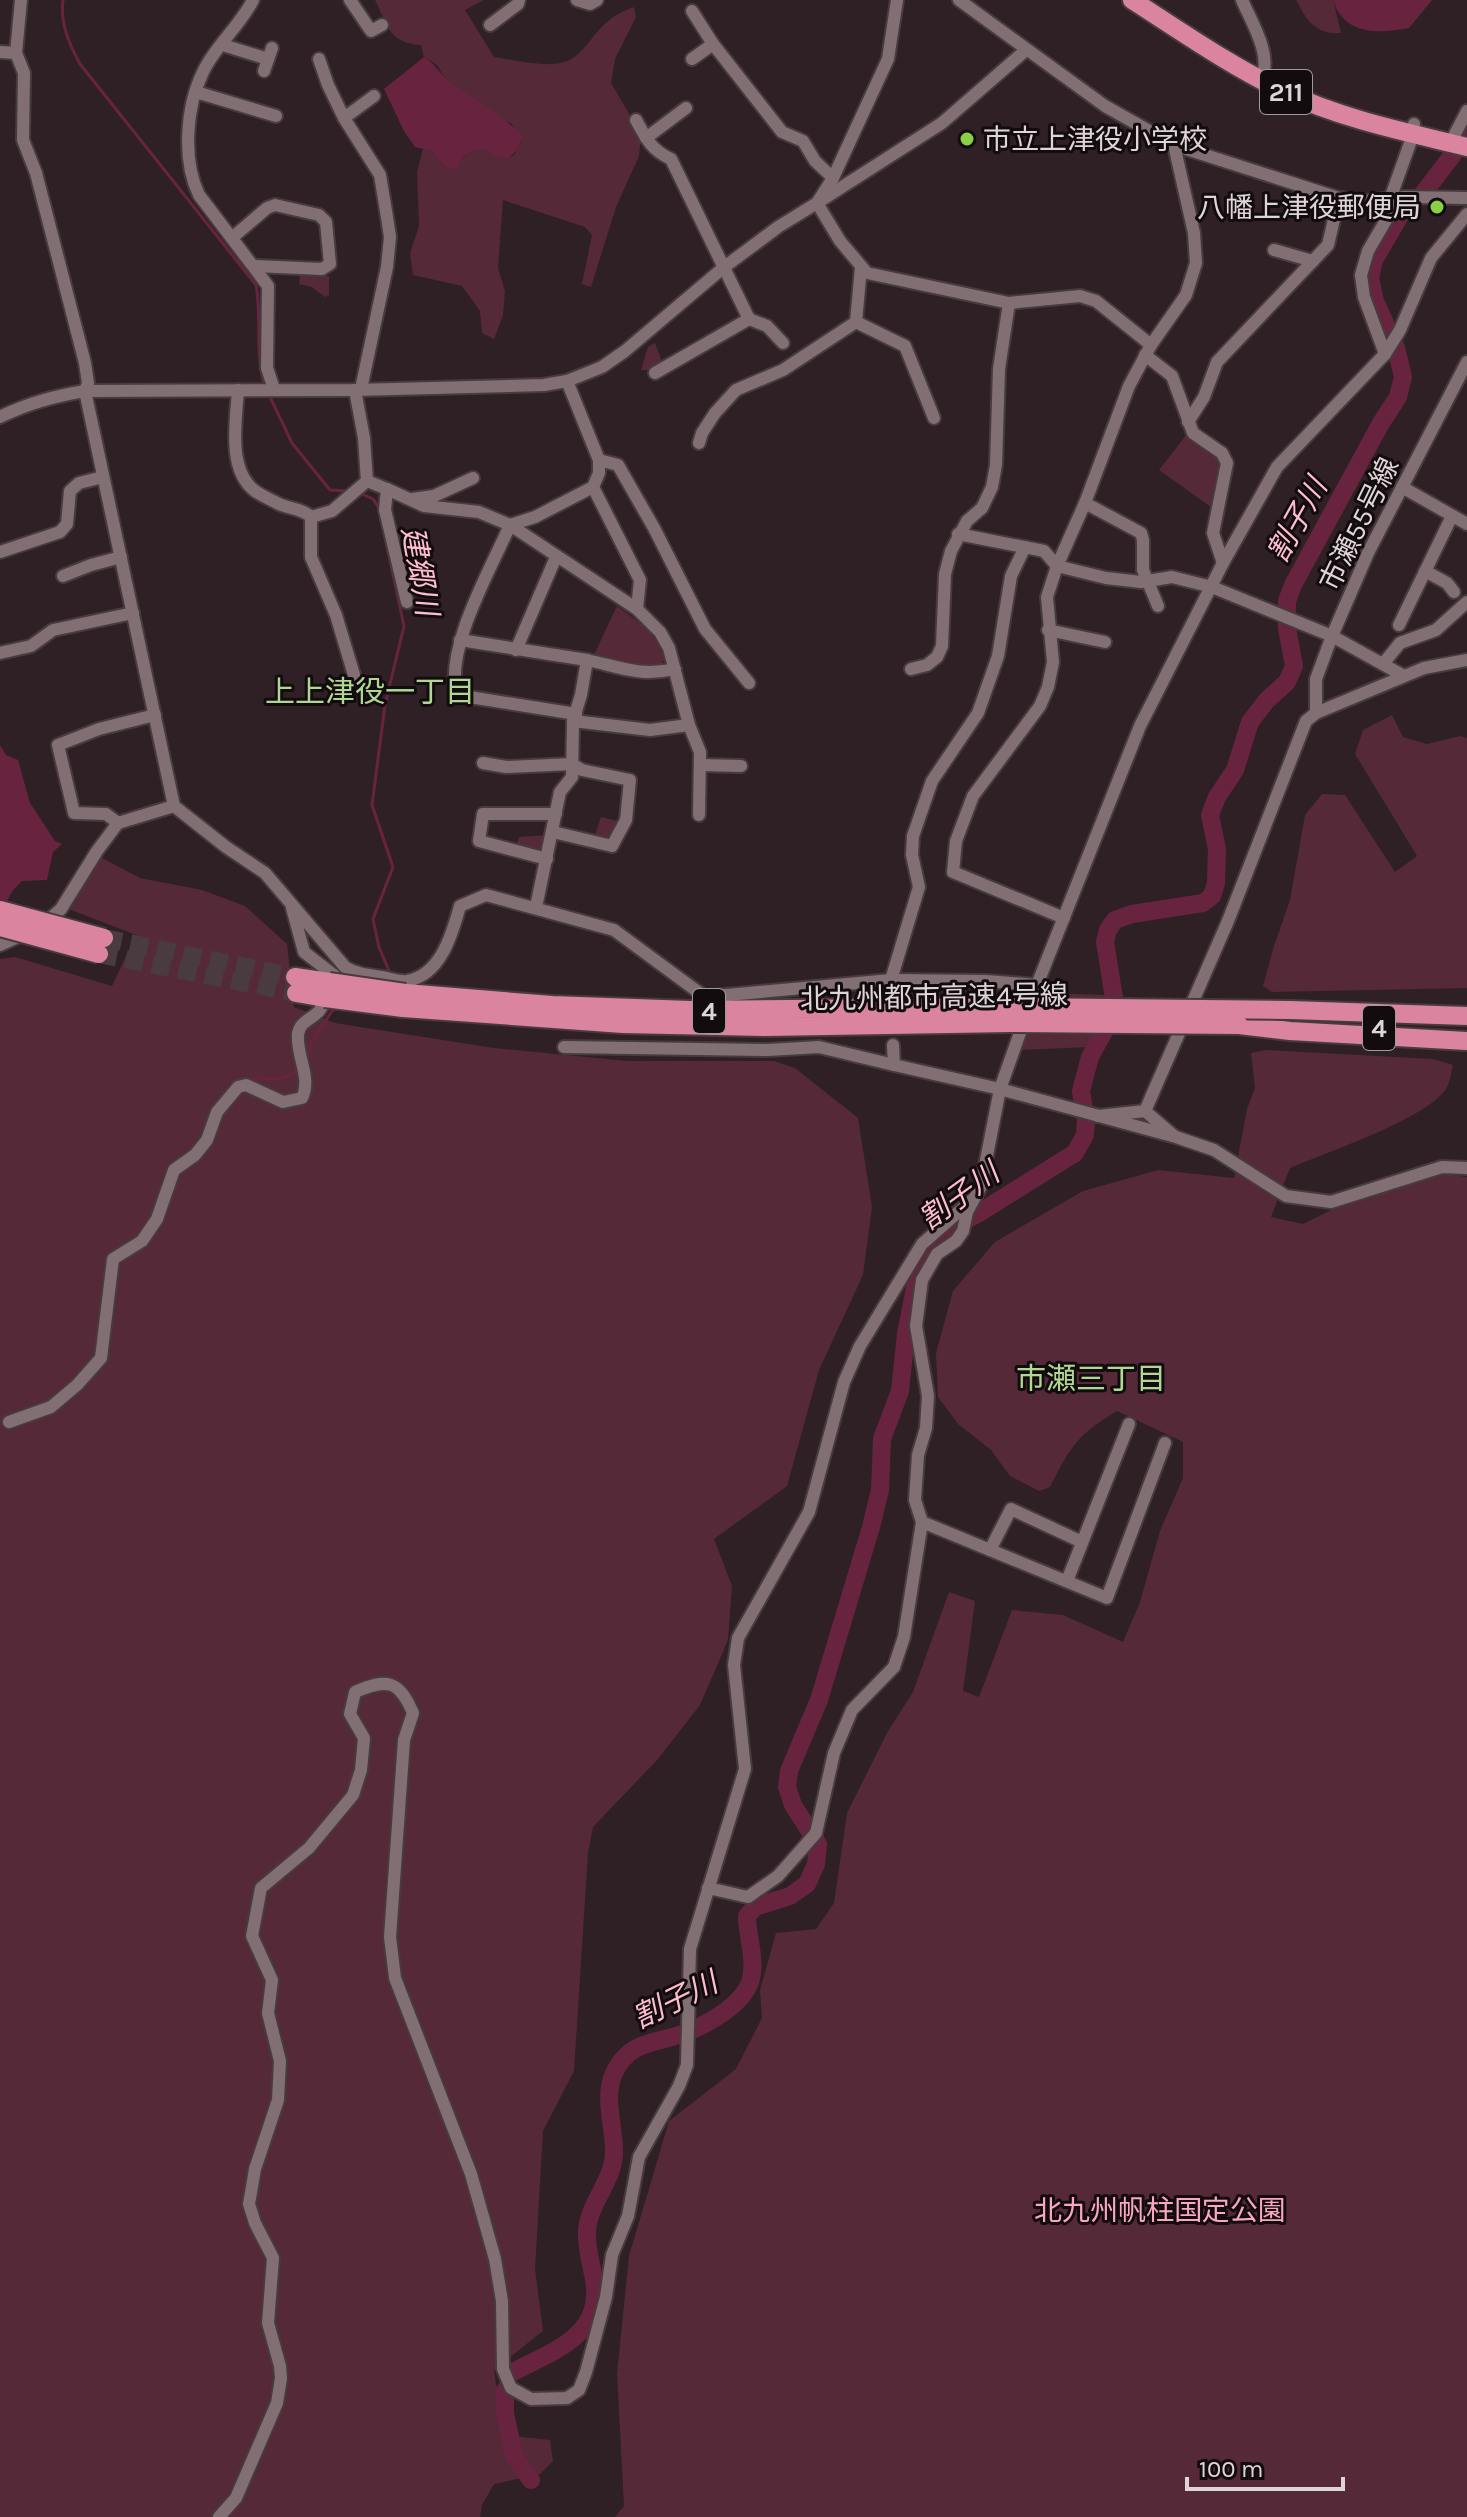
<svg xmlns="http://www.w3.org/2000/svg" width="1467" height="2517" font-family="Karla,'Noto Sans JP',sans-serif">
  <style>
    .green { fill: #552938 }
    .water { fill: #68243e }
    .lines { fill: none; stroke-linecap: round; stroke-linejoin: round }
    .stream { stroke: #68243e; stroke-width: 3 }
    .river { stroke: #68243e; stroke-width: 18 }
    .highway-tunnel { stroke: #493b40; stroke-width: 18; stroke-dasharray: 18 9; stroke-linecap: butt }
    .minor-casing { stroke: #473b3e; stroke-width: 16 }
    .highway-casing { stroke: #473b3e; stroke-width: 22 }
    .minor { stroke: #816f74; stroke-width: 12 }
    .highway { stroke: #db849f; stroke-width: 18 }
    .highway-bridge-casing { stroke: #473b3e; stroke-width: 22; stroke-linecap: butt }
    .highway-bridge { stroke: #db849f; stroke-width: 18 }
    .poi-dot { fill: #89cf48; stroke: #130c0e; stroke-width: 3 }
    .labels { text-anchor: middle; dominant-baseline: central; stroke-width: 6; stroke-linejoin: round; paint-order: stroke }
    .shield { fill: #130c0e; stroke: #a2999b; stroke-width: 2 }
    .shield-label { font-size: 26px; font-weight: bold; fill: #dfd5d8 }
    .poi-label { font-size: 28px; fill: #dfd5d8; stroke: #130c0e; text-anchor: start }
    .street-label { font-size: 28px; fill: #dfd5d8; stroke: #130c0e }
    .park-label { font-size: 28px; fill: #fba6c0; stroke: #130c0e }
    .water-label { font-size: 30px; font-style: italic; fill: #ffbdd0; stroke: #130c0e }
    .neighbourhood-label { font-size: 30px; fill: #b0d894; stroke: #130c0e }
  </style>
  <rect width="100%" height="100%" fill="#2f2025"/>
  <!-- green -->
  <g class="green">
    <path d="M 375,0 L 484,0 L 465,10 L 494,57 C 515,60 543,68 564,62 C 582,58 592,34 606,23 C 614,15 623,11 634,7 L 636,17 L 615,59 L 611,83 L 641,134 L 639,156 L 616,207 L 591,287 L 582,284 L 592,235 L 585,227 L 503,200 L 498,268 L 505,291 L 503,315 L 494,339 L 482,333 L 480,311 L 462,286 L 413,275 L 410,253 L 419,226 L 417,172 L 423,149 L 432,151 L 445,167 L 460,161 L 473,149 L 486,149 L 494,156 L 506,159 L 514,155 L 521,143 L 512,124 L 493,114 L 446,80 L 437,65 L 424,57 L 421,45 C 389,43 388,26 375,0 Z"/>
    <path d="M 1296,0 L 1333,0 L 1341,33 C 1316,35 1307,21 1296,0 Z"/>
    <polygon points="300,275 329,276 329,295 325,297 312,287 299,284"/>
    <polygon points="655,343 662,362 650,370 641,370 648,347"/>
    <polygon points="1187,434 1219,458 1223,466 1211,507 1159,470"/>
    <polygon points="617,606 648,629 666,656 660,668 647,669 594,655"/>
    <polygon points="1392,715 1403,737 1427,744 1460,736 1467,738 1467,988 1272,992 1263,986 1274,946 1290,900 1305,815 1322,794 1345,795 1395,872 1417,856 1355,754 1363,730"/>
    <polygon points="601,817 618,821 613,839 607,842 594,838"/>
    <polygon points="548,835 544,853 516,848 519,837"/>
    <polygon points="98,856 140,878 202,890 245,906 287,944 294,1007 335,1023 494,1048 627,1061 774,1061 795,1068 858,1118 872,1207 863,1275 819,1370 787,1486 714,1539 732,1586 728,1640 700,1705 658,1759 593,1827 588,1853 574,2071 543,2131 535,2269 543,2331 494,2370 503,2435 550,2440 553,2461 540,2474 494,2484 482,2505 480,2517 0,2517 0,959 15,957 112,986 136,935 66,908"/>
    <polygon points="1040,993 1111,995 1108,1015 1090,1047 1018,1050"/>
    <path d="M 1266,1050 L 1433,1059 L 1453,1065 C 1451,1073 1450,1083 1446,1089 C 1426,1119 1325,1153 1290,1168 L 1271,1217 L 1303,1224 L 1356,1198 L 1443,1174 L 1467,1177 L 1467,2517 L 615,2517 L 624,2506 L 617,2374 L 629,2256 L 669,2121 L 736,2069 L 762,2018 L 760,1990 L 776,1933 L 816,1929 L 834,1903 L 847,1813 L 888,1731 L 913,1692 L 949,1592 L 975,1601 L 963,1691 L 979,1697 L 1012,1610 L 1063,1615 L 1123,1642 L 1140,1602 L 1160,1531 L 1183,1478 L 1183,1442 L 1117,1411 C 1078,1434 1070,1447 1050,1487 L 1039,1491 L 1010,1476 L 991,1450 L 958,1424 L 938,1397 L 936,1353 L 953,1291 L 995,1242 L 1083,1191 L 1158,1170 L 1234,1178 L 1247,1109 L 1255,1088 L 1251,1053 Z"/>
  </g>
  <!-- water -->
  <g class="water">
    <path d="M 1333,0 L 1432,0 L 1409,28 C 1377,34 1344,35 1333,0 Z"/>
    <path d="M 424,57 C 436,64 440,75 451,83 C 472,99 506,117 522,136 C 521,147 515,154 506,159 L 494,156 L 486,149 C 470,149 463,155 456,169 L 445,167 L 432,151 L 415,147 L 404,131 L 384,89 Z"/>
    <polygon points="0,745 6,755 18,760 30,803 55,841 62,844 53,852 47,880 22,881 13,890 6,903 0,901"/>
  </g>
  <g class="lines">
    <!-- stream -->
    <g class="stream">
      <path d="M 63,0 C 60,23 69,44 80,64 L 256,285 C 262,317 255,347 263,381"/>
      <polyline points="271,399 292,443 330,490 349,491"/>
      <polyline points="360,493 373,499 381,511"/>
      <polyline points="382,523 404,626 385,705 372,805 393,867 373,919 379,947 389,971 384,974"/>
      <polyline points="307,1063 310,1044 332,1011 339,1006"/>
      <path d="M 247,1080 C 267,1074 277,1086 298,1070"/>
    </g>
    <!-- river -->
    <g class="river">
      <path d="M 515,2371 C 556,2350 604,2334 594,2279 C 591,2263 586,2247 587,2231 C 588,2204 615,2179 614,2151 C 614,2126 603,2097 614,2073 C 629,2042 651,2044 679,2035 C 703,2027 741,2007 750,1982 C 757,1961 747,1937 747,1916 L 755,1907 L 790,1896 L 807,1884 L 816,1864 L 818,1844 L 793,1805 L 787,1787 L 789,1771 L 819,1700 L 871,1527 L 880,1490 L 882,1439 L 900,1391 L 906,1334 L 919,1267 L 932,1245 L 956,1225 L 979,1213 L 1075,1153 L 1085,1135 L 1086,1120 L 1081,1091 L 1090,1057 L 1113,1015 L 1114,998 L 1105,942 L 1108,930 L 1115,920 L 1132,914 L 1203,903 L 1212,896 L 1216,883 L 1217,849 L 1210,815 L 1217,797 L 1235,770 L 1250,722 L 1267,700 L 1287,682 L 1294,666 L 1287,628 L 1287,601 L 1293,585 L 1381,423 L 1398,397 L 1403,377 L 1396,348 L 1375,301 L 1370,278 L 1374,260 L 1405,207 L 1422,195 L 1451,157 L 1467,131"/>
      <polyline points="505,2390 505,2413 514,2456 531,2480"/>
    </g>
    <!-- highway-tunnel -->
    <g class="highway-tunnel">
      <polyline points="104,938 295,977"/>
      <polyline points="99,954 296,993"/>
    </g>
    <defs>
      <g id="minor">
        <path d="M 21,0 L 16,53 L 24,73 L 23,140 L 36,173 L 85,363 L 88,383 L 85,391 L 174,806 L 226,847 L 265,873 L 345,967 C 356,974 368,975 382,977 C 389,978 400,982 407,981 C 441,975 452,934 460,906 L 486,895 L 614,930 L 705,997 L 891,980 L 986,981 L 1037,985"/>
        <path d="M 253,0 C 240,26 215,46 203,72 C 186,107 182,160 199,195 L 268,286 L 267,368 L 274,389"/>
        <polyline points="350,0 371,31 382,25"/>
        <polyline points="577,0 590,4 597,0"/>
        <polyline points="959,0 1105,106 1174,145 1339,198 1365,201 1405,197 1467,198"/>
        <path d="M 1242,0 C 1252,23 1273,56 1261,80"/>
        <polyline points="692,11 713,44 782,132 803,141 815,161 833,178"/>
        <polyline points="490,25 518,4 519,0"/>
        <polyline points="223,45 268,59"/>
        <polyline points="1026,50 942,123 817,203 840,241 867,273 1009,303 1080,296 1096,301 1151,345"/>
        <polyline points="0,52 16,53"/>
        <polyline points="319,59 328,85 344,118 380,175 387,217 390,237 387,267 361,389"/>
        <polyline points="692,59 713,44"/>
        <polyline points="264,71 272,48"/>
        <polyline points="196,92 276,116"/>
        <polyline points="344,118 374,96"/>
        <path d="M 636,120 C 646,138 651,150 671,159 L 749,319 L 655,373"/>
        <polyline points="1455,134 1467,111"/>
        <polyline points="646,138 686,108"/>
        <polyline points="233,237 267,208 275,205 319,215 326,222 330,264 322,269 255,266"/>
        <polyline points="1274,250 1313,261"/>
        <polyline points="749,319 767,326 783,343"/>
        <polyline points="856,322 905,346 934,418"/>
        <polyline points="1385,354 1364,297 1361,275 1368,251 1389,215 1390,199 1413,135 1414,124"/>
        <polyline points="1145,355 1172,376 1193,433 1222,453 1227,463 1213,533 1223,563"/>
        <path d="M 567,381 L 599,460 L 599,473 L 593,487 L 535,517 L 510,525 C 491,569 444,649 457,695 L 576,714"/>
        <path d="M 238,390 C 236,421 227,470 255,491 C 262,496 270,499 277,503 C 288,509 302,508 311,517 L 311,557 L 336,615 L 357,685"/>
        <polyline points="355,390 364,438 367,481 387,489 385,510 407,602"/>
        <path d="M 0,417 C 28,403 54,396 85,391 L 355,390 L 544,385 L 567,381 L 602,367 L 625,351 L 723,268 L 778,227 L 817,203 L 833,178 L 888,59 L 897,0"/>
        <polyline points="1188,422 1204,397 1217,362 1328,245 1339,198"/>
        <polyline points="699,443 702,433 715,413 736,390 783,370 856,322 861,267"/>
        <polyline points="599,460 618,465 654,528 705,629 749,683"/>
        <polyline points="593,487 640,580 637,609"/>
        <polyline points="1402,487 1467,524"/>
        <polyline points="387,489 424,506 479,512 510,525 637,609 660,632 669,648 689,725 650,730 573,721"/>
        <polyline points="412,499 434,496 473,478"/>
        <polyline points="1085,503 1141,533 1143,540 1143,570 1158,606"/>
        <polyline points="311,517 332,511 367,481"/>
        <polyline points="958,534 1044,551 1057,566 1106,578 1141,582 1172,577 1212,587 1332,636 1404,676"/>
        <polyline points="0,552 60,532 67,524 70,491 79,483 103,477"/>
        <polyline points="1425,571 1447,583 1454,592"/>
        <polyline points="63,576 91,565 121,557"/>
        <polyline points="1399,625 1452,516"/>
        <polyline points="1048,630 1105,642"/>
        <polyline points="460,640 587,660 581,695 573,721 572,777 560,792 536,907"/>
        <polyline points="516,650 556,557"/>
        <polyline points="0,653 31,646 53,630 133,613"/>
        <path d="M 587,660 C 620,667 640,677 675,669"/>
        <polyline points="1383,664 1400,643 1436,630 1467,602"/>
        <polyline points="911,669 927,665 937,657 942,646 945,574 951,551 967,521 982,508 992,487 996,465 999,369 1009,303"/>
        <polyline points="1316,713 1316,679 1332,636 1368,553 1467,362"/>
        <polyline points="689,725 700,752 699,815"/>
        <polyline points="483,763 506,767 572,764 582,770 630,780 626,820 612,846 553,832"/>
        <polyline points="700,765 741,766"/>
        <polyline points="118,823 106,814 74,813 58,745 99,729 155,715"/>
        <polyline points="547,859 479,841 483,814 556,814"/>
        <polyline points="1064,918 953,872 956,841 973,796 1040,706 1048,687 1053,662 1047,597 1057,566 1085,503 1129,386 1151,345 1186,295 1196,263 1194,233 1174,145"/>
        <polyline points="44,924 61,909 97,851 118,823 174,806"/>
        <polyline points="0,945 24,934"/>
        <polyline points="895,992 891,980 919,887 912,855 913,836 932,781 978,713 998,656 1011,576 1025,547"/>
        <polyline points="893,1045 894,1065 1000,1089 1176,1137 1214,1150 1286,1196 1331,1202 1442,1167 1467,1168"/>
        <polyline points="564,1047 768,1050 819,1047 894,1065"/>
        <polyline points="1145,1111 1173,1135"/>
        <polyline points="1098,1116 1145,1111 1228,921 1306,721 1316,713 1424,668 1467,660"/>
        <path d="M 9,1422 L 51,1407 L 77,1385 L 101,1358 L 113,1259 L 142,1241 L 157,1219 L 174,1170 L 195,1155 L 207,1140 L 217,1112 L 238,1087 L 246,1085 L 283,1102 L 302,1098 C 312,1078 296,1056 298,1034 C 300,1021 311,1020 319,1011 C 326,1002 330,987 335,976 L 304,952 L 292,908"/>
        <polyline points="922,1522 1107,1598 1165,1443"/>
        <polyline points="990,1550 1011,1509 1082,1542"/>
        <polyline points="1067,1581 1129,1424"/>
        <polyline points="708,1888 748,1897 778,1876 816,1833 834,1753 852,1710 894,1667 904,1637 922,1522 915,1500 918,1455 926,1428 928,1396 916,1326 922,1280 937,1254 956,1241 963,1231 967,1212 981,1186 1000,1089 1037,985 1140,726 1223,563 1277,467 1385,354 1400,330 1431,258 1467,214"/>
        <path d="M 219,2517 L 236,2498 L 277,2403 L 281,2378 L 280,2366 L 268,2323 L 273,2258 L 255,2223 L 249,2204 L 255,2169 L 278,2100 L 280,2061 L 268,2013 L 272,1980 L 252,1936 L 261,1888 L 309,1848 L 353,1795 L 361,1770 L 364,1738 L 350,1714 L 355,1692 C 387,1678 399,1680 413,1713 L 404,1740 L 390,1937 L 395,1978 L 471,2174 L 495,2259 L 502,2301 L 503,2369 L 511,2388 L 531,2399 L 567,2398 L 579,2390 L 586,2372 L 606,2297 L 612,2255 L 628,2216 L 639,2157 L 679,2086 L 687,2065 L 690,1949 L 745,1769 L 734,1665 L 738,1638 L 809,1512 L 844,1382 L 860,1346 L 922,1244 L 972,1200"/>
      </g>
      <g id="highway">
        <path d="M 1132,0 C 1182,32 1232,67 1285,92 C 1342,119 1406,132 1467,147"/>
        <polyline points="295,977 329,982"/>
        <polyline points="296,993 325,998"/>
        <polyline points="405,993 552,1005 690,1010 1013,1007"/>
        <polyline points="403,1008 623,1024 766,1027 1010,1023"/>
        <polyline points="1290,1010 1467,1016"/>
        <polyline points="1239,1025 1290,1031 1467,1041"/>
      </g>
    </defs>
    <!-- minor casing -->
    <use href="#minor" class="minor-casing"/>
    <!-- highway casing -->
    <use href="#highway" class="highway-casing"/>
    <!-- minor -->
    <use href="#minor" class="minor"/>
    <!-- highway -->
    <use href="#highway" class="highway"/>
    <defs>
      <g id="highway-bridge">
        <polyline points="0,910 104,938"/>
        <polyline points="0,927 99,954"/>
        <polyline points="329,982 405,993"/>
        <polyline points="325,998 403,1008"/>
        <polyline points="1013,1007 1290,1010"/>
        <polyline points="1010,1023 1239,1025"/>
      </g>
    </defs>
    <!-- highway-bridge casing -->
    <use href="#highway-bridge" class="highway-bridge-casing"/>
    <!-- highway-bridge -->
    <use href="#highway-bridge" class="highway-bridge"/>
  </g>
  <!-- markers -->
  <g class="poi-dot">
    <circle cx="967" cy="139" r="8"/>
    <circle cx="1437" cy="207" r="8"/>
  </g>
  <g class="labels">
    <!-- shield labels -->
    <g class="shield">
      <rect x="1260" y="70" width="52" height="44" rx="6"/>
      <rect x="693" y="989" width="32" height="44" rx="6"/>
      <rect x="1363" y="1006" width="32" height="44" rx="6"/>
    </g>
    <g class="shield-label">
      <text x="1286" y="92">211</text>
      <text x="709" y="1011">4</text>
      <text x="1379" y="1028">4</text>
    </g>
    <!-- poi labels -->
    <g class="poi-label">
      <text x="983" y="139">市立上津役小学校</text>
      <text x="1421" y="207" text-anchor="end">八幡上津役郵便局</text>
    </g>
    <!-- street labels -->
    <g class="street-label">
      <text transform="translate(1359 524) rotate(-64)">市瀬55号線</text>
      <text transform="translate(934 997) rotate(-1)">北九州都市高速4号線</text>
    </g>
    <!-- park labels -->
    <g class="park-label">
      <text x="1160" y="2210">北九州帆柱国定公園</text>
    </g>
    <!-- water labels -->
    <g class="water-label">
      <text transform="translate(1297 520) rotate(-61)">割子川</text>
      <text transform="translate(420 571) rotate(80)">建郷川</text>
      <text transform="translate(959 1196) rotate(-36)">割子川</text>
      <text transform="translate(675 2000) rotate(-26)">割子川</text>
    </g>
    <!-- neighbourhood labels -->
    <g class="neighbourhood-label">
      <text x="370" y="692">上上津役一丁目</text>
      <text x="1091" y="1379">市瀬三丁目</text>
    </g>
  </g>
  <!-- scale -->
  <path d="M1187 2477v12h156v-12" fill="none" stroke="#dfd5d8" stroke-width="4"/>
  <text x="1199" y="2477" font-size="24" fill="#dfd5d8" stroke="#130c0e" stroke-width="6" paint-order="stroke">100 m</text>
</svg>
